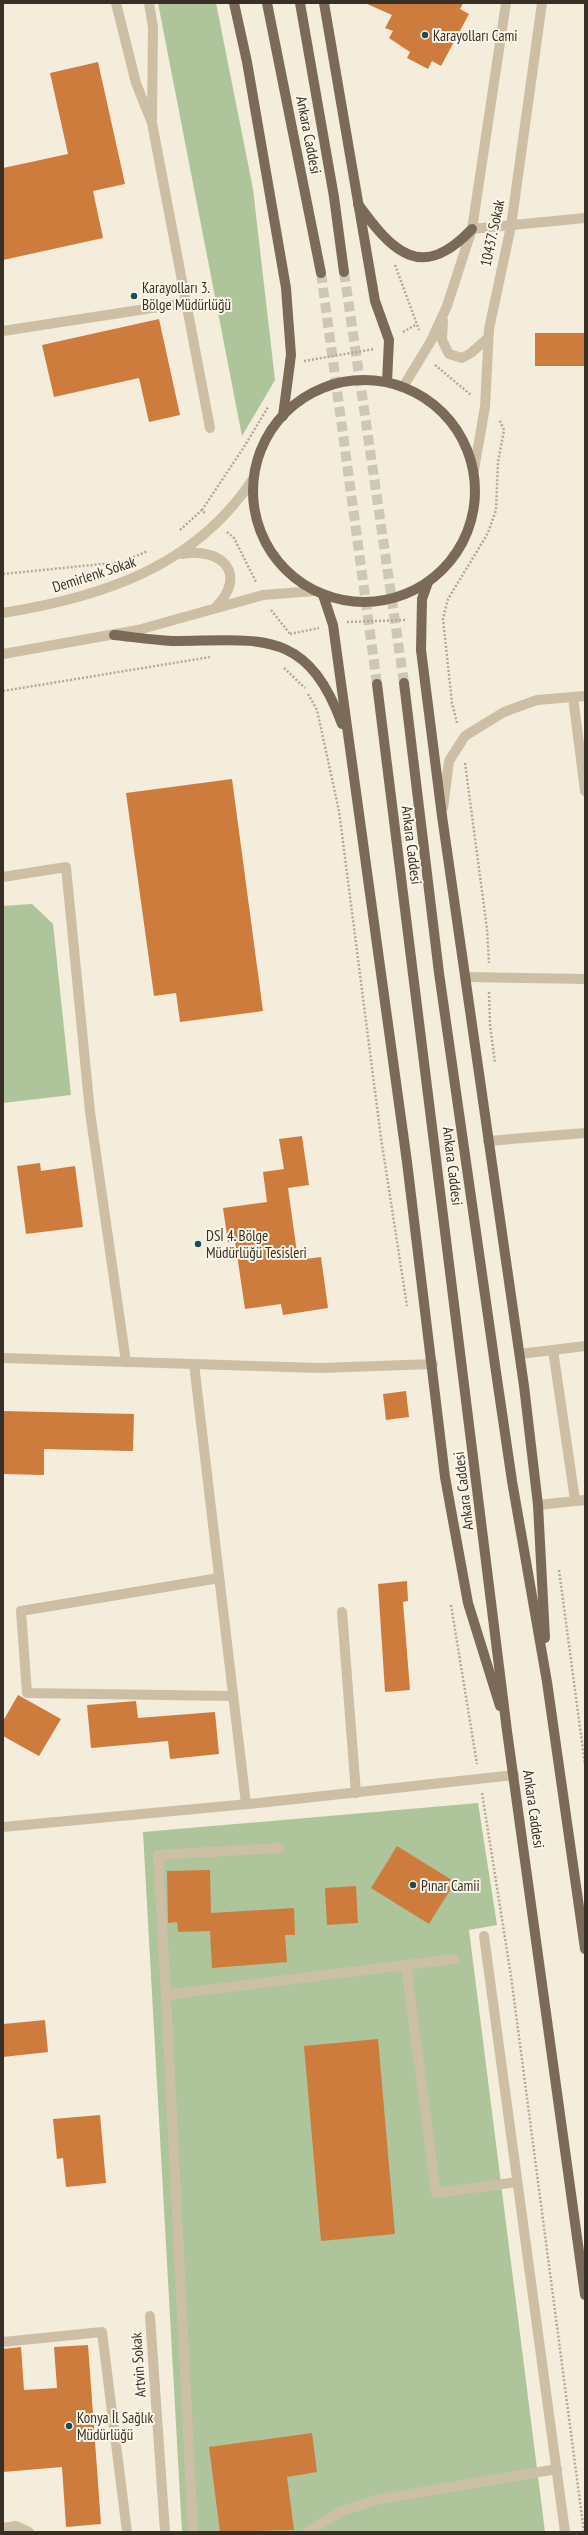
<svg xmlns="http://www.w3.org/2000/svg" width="588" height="2535" font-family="'PT Sans Narrow',sans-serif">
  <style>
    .green { fill: #aec49a }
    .building { fill: #ce7c3e }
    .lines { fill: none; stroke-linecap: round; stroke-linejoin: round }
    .primary-tunnel { stroke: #cec7b7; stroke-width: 10; stroke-dasharray: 10 5; stroke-linecap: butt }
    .path { stroke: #b9a990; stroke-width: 2.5; stroke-dasharray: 2 2; stroke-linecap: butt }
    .service { stroke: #cdbfa6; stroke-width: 10 }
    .minor { stroke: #cdbfa6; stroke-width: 10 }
    .tertiary { stroke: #cdbfa6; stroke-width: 10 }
    .primary { stroke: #7b6a57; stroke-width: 10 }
    .poi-dot { fill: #1a4c5d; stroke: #fbf6e8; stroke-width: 1.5 }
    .labels { text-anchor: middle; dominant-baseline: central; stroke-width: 4; stroke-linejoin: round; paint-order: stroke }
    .poi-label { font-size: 15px; fill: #383027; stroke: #fbf6e8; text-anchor: start }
    .street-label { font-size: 15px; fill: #383027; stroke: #fbf6e8 }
  </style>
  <rect width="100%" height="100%" fill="#f4eddb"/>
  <!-- green -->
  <g class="green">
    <polygon points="158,3 216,3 253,189 275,380 242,436"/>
    <polygon points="32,904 53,924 71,1095 3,1103 3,906"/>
    <polygon points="478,1803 497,1925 469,1930 545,2532 182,2532 143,1832"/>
  </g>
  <!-- building -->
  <g class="building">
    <polygon points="365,3 463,3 460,9 469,14 441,66 432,61 428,69 407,58 410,52 389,38 393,31 385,28 392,15"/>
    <polygon points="98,62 125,184 93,191 103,238 3,260 3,168 68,154 50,73"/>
    <polygon points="159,319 180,415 149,422 139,378 54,397 42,345"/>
    <rect x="535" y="333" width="50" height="33"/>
    <polygon points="232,779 263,1011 180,1022 176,993 154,996 126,793"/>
    <polygon points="302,1136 309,1185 288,1188 298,1260 321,1257 328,1308 283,1315 281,1304 245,1309 235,1241 228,1242 223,1208 267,1202 263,1172 284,1169 279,1139"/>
    <polygon points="40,1163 41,1171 75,1166 83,1227 26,1234 17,1166"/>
    <polygon points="406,1391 409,1417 386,1420 383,1394"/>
    <polygon points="3,1411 134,1414 133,1451 44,1449 44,1475 3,1474"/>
    <polygon points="407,1581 408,1601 403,1602 410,1690 385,1692 378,1584"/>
    <polygon points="18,1695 61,1719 39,1756 3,1736 3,1721"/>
    <polygon points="136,1701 138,1718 215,1712 219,1754 170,1759 168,1741 91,1748 87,1705"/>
    <polygon points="397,1846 455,1882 429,1924 371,1888"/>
    <polygon points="210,1870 211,1913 294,1908 295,1935 285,1935 287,1962 212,1968 210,1931 178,1932 177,1922 168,1923 167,1871"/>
    <polygon points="356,1886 358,1923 327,1925 325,1888"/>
    <polygon points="45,2020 48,2052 3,2057 3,2024"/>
    <polygon points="378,2039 395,2234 321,2241 304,2046"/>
    <polygon points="100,2115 106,2183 66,2187 63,2158 57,2159 53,2119"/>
    <polygon points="88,2345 101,2524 66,2527 62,2467 3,2472 3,2349 21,2347 24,2390 57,2388 54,2347"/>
    <polygon points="312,2433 317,2472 287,2477 294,2530 220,2532 209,2447"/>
  </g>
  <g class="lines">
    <!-- primary-tunnel -->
    <g class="primary-tunnel">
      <polyline points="344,272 404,683"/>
      <polyline points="321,273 377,684"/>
    </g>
    <!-- path -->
    <g class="path">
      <polyline points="395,265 419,330"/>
      <polyline points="403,332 417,324"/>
      <polyline points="304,361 374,349"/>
      <polyline points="435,365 471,395"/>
      <polyline points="205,513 202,510 244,447 268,407"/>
      <polyline points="180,530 202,510"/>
      <polyline points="227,532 234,538 256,582"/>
      <polyline points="3,574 122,562 148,551"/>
      <polyline points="271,610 290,634"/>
      <polyline points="347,622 406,620"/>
      <polyline points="290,634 319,628"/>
      <polyline points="284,668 305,688"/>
      <polyline points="3,691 210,657"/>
      <polyline points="308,694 317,710 339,811 381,1138 407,1306"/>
      <polyline points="457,723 452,703 443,619 448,599 488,533 496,510 498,462 504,430 499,419"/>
      <polyline points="465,763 487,929 489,963"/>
      <polyline points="489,992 490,1025 495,1063"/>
      <polyline points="559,1570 585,1765"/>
      <polyline points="451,1605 477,1764"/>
      <polyline points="482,1793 511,1976 584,2532"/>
    </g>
    <!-- service -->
    <g class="service">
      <polyline points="116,3 136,83 152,123 210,428"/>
      <polyline points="149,3 153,27 152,119"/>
      <polyline points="3,331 185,303"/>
      <polyline points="3,877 66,867 90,1112 126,1362"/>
      <polyline points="553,1350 575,1500"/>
      <polyline points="520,1354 585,1346"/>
      <polyline points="3,1358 321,1368 433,1364"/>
      <polyline points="194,1364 246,1804"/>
      <polyline points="538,1505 585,1500"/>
      <polyline points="219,1578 21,1611 27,1693 233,1696"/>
      <polyline points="342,1612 356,1793"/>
      <polyline points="3,1827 259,1803 514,1775"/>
      <polyline points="279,1848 158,1855 166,1995 454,1959"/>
      <polyline points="484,1936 565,2532"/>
      <polyline points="406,1965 436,2193 517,2182"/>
      <polyline points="166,1995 193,2532"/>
      <polyline points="3,2342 102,2332 127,2532"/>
      <polyline points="3,2528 16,2526 29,2532"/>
      <polyline points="307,2532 342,2511 375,2500 557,2469"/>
    </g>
    <!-- minor -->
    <g class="minor">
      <polyline points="472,229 585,218"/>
      <polyline points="573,697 585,791"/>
      <polyline points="443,808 449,761 465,736 504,712 537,700 585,696"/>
      <polyline points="465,977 585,979"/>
      <polyline points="150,2316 165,2532"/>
    </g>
    <!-- tertiary -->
    <g class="tertiary">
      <polyline points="443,320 442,340 449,354 462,358 471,353 488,338"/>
      <polyline points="403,387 431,341 447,306 472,229 506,3"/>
      <polyline points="474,470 485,407 489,329 511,226 542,3"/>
      <path d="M 182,554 C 222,547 248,574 216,607"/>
      <path d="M 3,613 C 102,597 195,567 253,479"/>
      <polyline points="3,654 138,630 263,595 315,591"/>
      <polyline points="488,1141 585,1133"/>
    </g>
    <!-- primary -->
    <g class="primary">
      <polyline points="234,3 247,62 286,288 291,355 283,416"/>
      <polyline points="267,3 321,273"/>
      <polyline points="300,3 334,197 344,272"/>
      <polyline points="324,3 375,301 389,340 387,382"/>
      <path d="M 358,204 C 393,253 422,282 472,229"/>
      <circle cx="364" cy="491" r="111"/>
      <polyline points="428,582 422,599 421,650 442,816 524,1386 538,1505 545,1638"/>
      <polyline points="323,595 333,625 407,1162 445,1477 468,1603 500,1706"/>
      <path d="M 114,635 C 133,637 153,640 172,641 C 259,641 306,626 342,724"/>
      <polyline points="404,683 439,973 496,1372 512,1481 547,1682 585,1949"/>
      <polyline points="377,684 507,1731 585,2295"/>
    </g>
  </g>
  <!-- markers -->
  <g class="poi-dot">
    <circle cx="425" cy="35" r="4"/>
    <circle cx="134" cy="296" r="4"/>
    <circle cx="198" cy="1244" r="4"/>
    <circle cx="413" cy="1885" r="4"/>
    <circle cx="69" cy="2426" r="4"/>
  </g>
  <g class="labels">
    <!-- poi labels -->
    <g class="poi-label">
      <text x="433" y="35">Karayolları Cami</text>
      <text x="142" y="287">Karayolları 3.<tspan x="142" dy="17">Bölge Müdürlüğü</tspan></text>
      <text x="206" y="1235">DSİ 4. Bölge<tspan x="206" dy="17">Müdürlüğü Tesisleri</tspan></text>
      <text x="421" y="1885">Pınar Camii</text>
      <text x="77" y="2417">Konya İl Sağlık<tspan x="77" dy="17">Müdürlüğü</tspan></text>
    </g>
    <!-- street labels -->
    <g class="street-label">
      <text transform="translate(309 135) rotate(79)">Ankara Caddesi</text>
      <text transform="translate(492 233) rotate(-78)">10437. Sokak</text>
      <text transform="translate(94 574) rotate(-18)">Demirlenk Sokak</text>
      <text transform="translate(412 845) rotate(83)">Ankara Caddesi</text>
      <text transform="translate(453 1166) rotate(83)">Ankara Caddesi</text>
      <text transform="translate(463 1491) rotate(-97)">Ankara Caddesi</text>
      <text transform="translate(534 1809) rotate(82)">Ankara Caddesi</text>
      <text transform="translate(138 2365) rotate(-94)">Artvin Sokak</text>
    </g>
  </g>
  <!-- border -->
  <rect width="588" height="2535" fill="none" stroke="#383027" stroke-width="8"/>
</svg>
